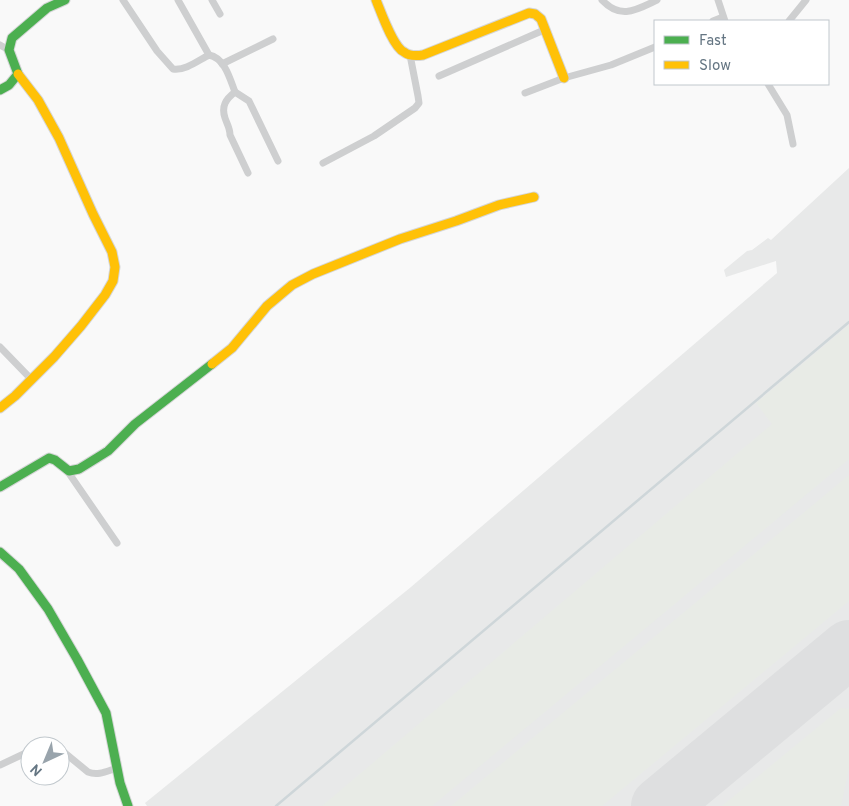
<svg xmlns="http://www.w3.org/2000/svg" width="849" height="806" font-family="Overpass,sans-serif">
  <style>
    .built { fill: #e8e9e9 }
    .green { fill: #e8ebe6 }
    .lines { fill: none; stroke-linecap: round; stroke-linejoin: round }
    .stream { stroke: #ced6d9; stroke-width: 2.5 }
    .taxiway { stroke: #dedfe0; stroke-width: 24 }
    .runway { stroke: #dedfe0; stroke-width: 58 }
    .fast-casing { stroke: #d5d6d7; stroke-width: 11 }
    .slow-casing { stroke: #d5d6d7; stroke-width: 11 }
    .street { stroke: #cecfd0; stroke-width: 7 }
    .fast { stroke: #4caf50; stroke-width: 9 }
    .slow { stroke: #ffc107; stroke-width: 9 }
  </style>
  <rect width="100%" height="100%" fill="#f9f9f9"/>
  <!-- built -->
  <polygon class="built" points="849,168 849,806 147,806 145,803 411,587 777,273 776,261 726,277 724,270 747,251 752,250 768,238 771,240"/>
  <!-- green -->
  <g class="green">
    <polygon points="849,325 849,459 432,806 322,806 772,424 756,403"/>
    <polygon points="849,475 849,601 602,806 451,806"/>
    <polygon points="841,708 849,709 849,767 841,806 722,806"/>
  </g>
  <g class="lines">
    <!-- stream -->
    <polyline class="stream" points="276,806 849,322"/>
    <!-- taxiway -->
    <polyline class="taxiway" points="665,806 672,797"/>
    <!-- runway -->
    <polyline class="runway" points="660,806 849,649"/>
    <defs>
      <g id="fast">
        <polyline points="0,90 9,85 18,74 9,50 12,38 47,8 65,0"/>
        <polyline points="0,487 49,458 55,460 69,471 79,469 108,451 135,424 212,364"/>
        <polyline points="0,552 19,569 48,609 77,659 106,713 120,783 128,806"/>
      </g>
      <g id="slow">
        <path d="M 376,0 C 381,12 393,47 404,52 C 409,56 417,56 423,55 L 529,13 L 535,14 L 541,19 L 564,78"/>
        <polyline points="212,364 232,348 267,306 292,285 313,274 400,239 456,221 499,205 534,197"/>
        <polyline points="0,408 15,396 54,357 81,326 105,295 113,281 115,267 112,252 93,214 59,138 38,100 18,74"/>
      </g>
    </defs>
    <!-- fast casing -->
    <use href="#fast" class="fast-casing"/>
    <!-- slow casing -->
    <use href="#slow" class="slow-casing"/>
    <!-- street -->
    <g class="street">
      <path d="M 123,0 L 157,51 L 173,69 C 185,71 199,60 209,55 C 225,58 230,79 235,92 C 226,99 221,106 225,118 C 227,124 230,128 230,135 L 248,173"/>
      <polyline points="178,0 209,55"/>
      <polyline points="212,0 220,14"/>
      <path d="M 602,0 C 621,20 636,10 657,0"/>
      <polyline points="718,0 725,21"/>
      <polyline points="713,21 723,17"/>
      <polyline points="789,21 806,0"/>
      <polyline points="0,45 9,50"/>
      <polyline points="222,64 273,39"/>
      <polyline points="439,76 544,30"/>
      <polyline points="768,84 787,115 793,144"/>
      <polyline points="235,92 249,101 278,161"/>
      <polyline points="525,93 564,78 611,65 655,47"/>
      <polyline points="323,163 374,136 415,108 419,103 418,96 410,55"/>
      <polyline points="0,347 32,380"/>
      <polyline points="66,469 117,543"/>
      <path d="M 39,746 C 46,743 50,741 57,746"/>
      <path d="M 60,749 L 88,772 C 98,776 107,771 117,768"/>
      <polyline points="0,765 30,751"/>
    </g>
    <!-- fast -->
    <use href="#fast" class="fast"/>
    <!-- slow -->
    <use href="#slow" class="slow"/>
  </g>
  <!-- legend -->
  <rect x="654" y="20" width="175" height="65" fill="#ffffff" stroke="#c1c8cd"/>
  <rect x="664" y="36" width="25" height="8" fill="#4caf50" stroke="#c1c8cd"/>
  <text x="699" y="45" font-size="15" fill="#657683">Fast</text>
  <rect x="664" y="61" width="25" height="8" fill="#ffc107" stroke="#c1c8cd"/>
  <text x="699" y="70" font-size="15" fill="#657683">Slow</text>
  <!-- north arrow -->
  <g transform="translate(45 761) rotate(224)"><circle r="24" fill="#ffffff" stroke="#c1c8cd"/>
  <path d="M0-4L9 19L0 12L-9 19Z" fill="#99a4ac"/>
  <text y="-8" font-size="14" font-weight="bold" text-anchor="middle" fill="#657683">N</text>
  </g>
</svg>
